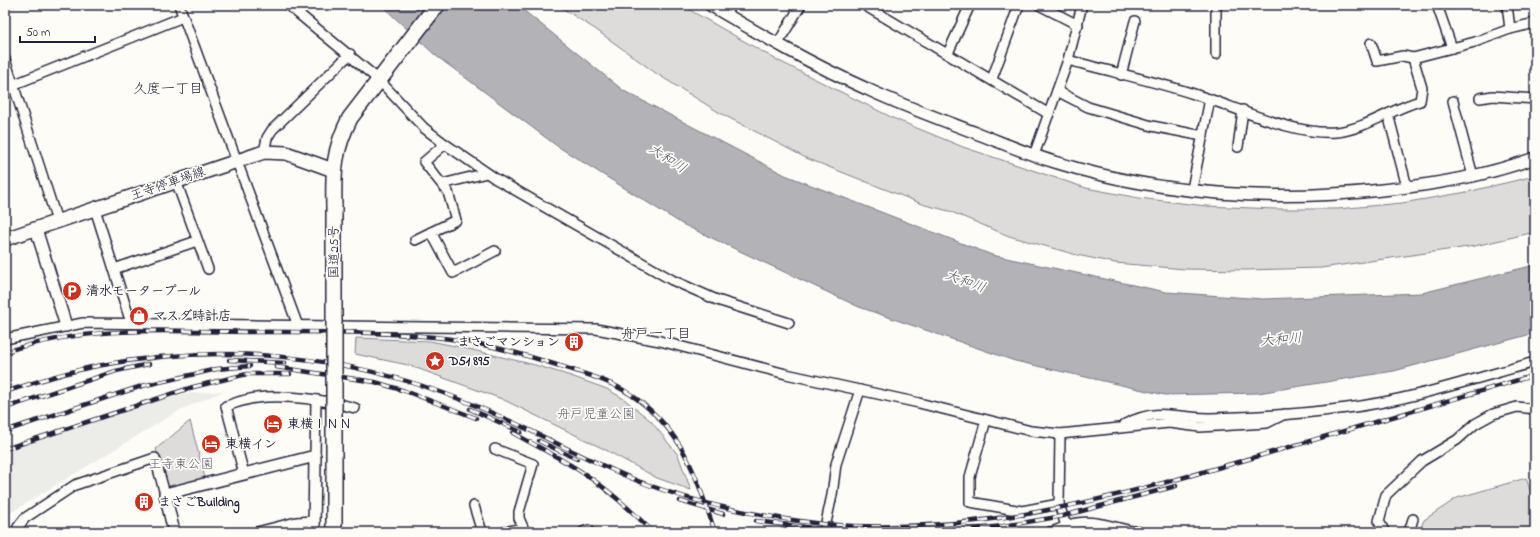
<svg xmlns="http://www.w3.org/2000/svg" width="1540" height="537" font-family="'Indie Flower','Klee One',sans-serif">
  <style>
    .built { fill: #ecece9 }
    .green { fill: #dddcdb; stroke: #807f8b }
    .water { fill: #b2b2b7; stroke: #787885 }
    .lines { fill: none; stroke-linecap: round; stroke-linejoin: round }
    .minor-casing { stroke: #22223b; stroke-width: 12 }
    .tertiary-casing { stroke: #22223b; stroke-width: 14 }
    .secondary-casing { stroke: #22223b; stroke-width: 16 }
    .trunk-casing { stroke: #22223b; stroke-width: 18 }
    .minor { stroke: #fdfcf7; stroke-width: 9 }
    .tertiary { stroke: #fdfcf7; stroke-width: 11 }
    .secondary { stroke: #fdfcf7; stroke-width: 13 }
    .trunk { stroke: #fdfcf7; stroke-width: 15 }
    .rail-casing { stroke: #22223b; stroke-width: 4.5 }
    .rail { stroke: #fdfcf7; stroke-width: 3; stroke-dasharray: 9; stroke-linecap: butt }
    .trunk-bridge-casing { stroke: #22223b; stroke-width: 18; stroke-linecap: butt }
    .trunk-bridge { stroke: #fdfcf7; stroke-width: 15 }
    .labels { text-anchor: middle; dominant-baseline: central; stroke-width: 3.5; stroke-linejoin: round; paint-order: stroke }
    .street-label { font-size: 13px; fill: #22223b; stroke: #fdfcf7 }
    .poi-label { font-size: 13px; font-weight: bold; fill: #22223b; stroke: #fdfcf7; text-anchor: start }
    .park-label { font-size: 13px; fill: #5a5a6b; stroke: #fdfcf7 }
    .neighbourhood-label { font-size: 14px; fill: #22223b; stroke: #fdfcf7 }
    .water-label { font-size: 14px; font-style: italic; fill: #545466; stroke: #fdfcf7 }
  </style>
  <rect width="100%" height="100%" fill="#fdfcf7"/>
  <filter id="ink" filterUnits="userSpaceOnUse"><feTurbulence type="fractalNoise" baseFrequency=".025" numOctaves="2"/><feDisplacementMap in="SourceGraphic" scale="8" xChannelSelector="R" yChannelSelector="G"/><feConvolveMatrix kernelMatrix="1 2 1 2 8 2 1 2 1" color-interpolation-filters="sRGB"/></filter>
  <g filter="url(#ink)">
    <!-- built -->
    <polygon class="built" points="224,391 180,410 5,516 5,452 160,400 183,394"/>
    <!-- green -->
    <g class="green">
      <polygon points="557,5 681,5 777,60 895,119 963,147 1086,188 1139,198 1206,206 1275,209 1337,209 1402,203 1467,192 1535,176 1535,232 1475,246 1321,268 1246,270 1185,269 1115,263 1077,255 1009,236 949,211 925,205 806,158 720,113 657,74 595,29"/>
      <polygon points="356,338 430,341 460,347 535,365 571,376 607,389 624,399 651,421 678,455 691,490 657,478 604,449 502,399 408,365 355,354"/>
      <polygon points="190,421 205,478 171,487 166,485 156,449"/>
      <polygon points="1526,478 1535,504 1534,532 1419,532 1424,520 1457,498"/>
    </g>
    <!-- water -->
    <polygon class="water" points="381,5 517,5 624,91 785,175 992,255 1166,292 1263,299 1422,293 1535,265 1535,333 1394,371 1258,393 1165,395 1015,361 859,307 682,224 557,146 435,55"/>
    <g class="lines">
      <defs>
        <g id="minor">
          <polyline points="179,5 298,326"/>
          <polyline points="288,5 379,80 424,128 445,144 496,179 672,280 717,300 789,323"/>
          <polyline points="864,5 1049,114"/>
          <polyline points="1039,5 1078,25"/>
          <polyline points="1216,5 1216,54"/>
          <polyline points="1437,5 1452,48"/>
          <polyline points="1507,5 1510,29"/>
          <polyline points="778,43 801,5"/>
          <polyline points="1371,43 1377,61 1403,56 1413,58"/>
          <polyline points="948,53 970,5"/>
          <polyline points="5,59 57,221"/>
          <path d="M 1068,60 C 1111,72 1155,81 1197,95 C 1236,107 1295,136 1336,132 C 1366,129 1391,109 1420,101 L 1422,88 L 1413,58 L 1475,42 L 1510,29 L 1535,23"/>
          <polyline points="1121,75 1135,21"/>
          <polyline points="992,79 1019,5"/>
          <polyline points="5,88 183,17"/>
          <polyline points="1057,91 1088,107 1152,126 1203,136"/>
          <polyline points="1480,98 1493,96 1535,99"/>
          <polyline points="1453,101 1473,176"/>
          <polyline points="1388,114 1407,187"/>
          <polyline points="1238,147 1243,110"/>
          <polyline points="264,152 267,138 272,130 350,54"/>
          <polyline points="1034,155 1068,60 1082,5"/>
          <polyline points="176,181 208,269"/>
          <polyline points="442,184 487,173"/>
          <polyline points="1192,189 1210,99"/>
          <polyline points="95,209 131,323"/>
          <polyline points="431,232 453,273 495,251"/>
          <polyline points="415,240 456,220 448,192 424,162 445,144"/>
          <polyline points="114,269 197,241"/>
          <polyline points="5,339 83,323 596,329 660,341 786,374 919,403 1031,431 1060,434 1169,423 1200,427 1267,423 1285,414"/>
          <polyline points="986,420 970,477 970,502 1022,511 1059,504"/>
          <path d="M 1125,424 C 1161,406 1175,419 1211,418 C 1256,417 1302,414 1347,408 C 1411,400 1473,379 1535,362"/>
          <polyline points="1060,434 1059,504 1066,526 1066,532"/>
          <polyline points="495,449 533,464 519,512 519,518 525,532"/>
          <polyline points="315,456 316,400"/>
          <path d="M 244,474 L 226,406 C 236,403 246,399 256,398 C 286,394 326,400 355,408"/>
          <polyline points="474,506 482,532"/>
          <polyline points="18,532 18,527 25,518 75,485 155,458 165,494"/>
          <polyline points="257,532 296,522 314,521"/>
          <polyline points="504,532 523,528"/>
          <polyline points="583,532 588,530 590,532"/>
          <polyline points="824,532 832,495 836,464 860,390"/>
          <path d="M 1050,532 C 1060,530 1067,524 1077,523 C 1098,519 1118,530 1139,532"/>
          <polyline points="1381,532 1383,529 1379,521 1386,495 1422,461 1457,440 1475,424 1493,414 1517,407 1535,409"/>
          <polyline points="1409,532 1413,519"/>
        </g>
        <g id="tertiary">
          <path d="M 710,5 C 761,35 813,65 867,89 C 903,106 940,119 976,133 C 1003,143 1030,155 1058,163 C 1162,195 1275,202 1382,190 C 1434,185 1486,176 1535,158"/>
          <polyline points="36,229 66,326"/>
          <polyline points="174,532 165,494 315,456 314,532"/>
        </g>
        <polyline id="secondary" points="5,239 264,152 286,153 333,170"/>
        <path id="trunk" d="M 334,206 C 333,171 334,149 350,118 L 437,5"/>
      </defs>
      <!-- minor casing -->
      <use href="#minor" class="minor-casing"/>
      <!-- tertiary casing -->
      <use href="#tertiary" class="tertiary-casing"/>
      <!-- secondary casing -->
      <use href="#secondary" class="secondary-casing"/>
      <!-- trunk casing -->
      <use href="#trunk" class="trunk-casing"/>
      <!-- minor -->
      <use href="#minor" class="minor"/>
      <!-- tertiary -->
      <use href="#tertiary" class="tertiary"/>
      <!-- secondary -->
      <use href="#secondary" class="secondary"/>
      <!-- trunk -->
      <use href="#trunk" class="trunk"/>
      <defs>
        <g id="rail">
          <path d="M 5,352 C 85,325 170,331 253,332 C 313,332 374,331 434,337 C 477,341 519,353 560,366 C 586,374 615,382 637,399 C 686,436 696,477 715,532"/>
          <polyline points="229,360 285,363"/>
          <polyline points="276,367 375,382 405,391 476,418"/>
          <path d="M 5,392 C 35,382 66,372 97,366 C 220,342 347,354 464,401 C 523,424 579,457 638,481 C 697,504 760,517 823,524 C 974,537 1110,499 1252,458 C 1347,430 1441,403 1535,375"/>
          <polyline points="5,408 116,371 149,364"/>
          <polyline points="470,409 521,432"/>
          <polyline points="5,431 142,386 217,369 250,366"/>
          <path d="M 513,433 C 533,444 553,454 572,466 C 601,483 629,508 653,532"/>
          <polyline points="539,441 577,459"/>
          <polyline points="5,449 193,387 247,374 290,374"/>
          <polyline points="680,501 723,514"/>
          <polyline points="756,521 845,532"/>
          <polyline points="946,532 1003,526 1063,516 1176,486"/>
        </g>
      </defs>
      <!-- rail casing -->
      <use href="#rail" class="rail-casing"/>
      <!-- rail -->
      <use href="#rail" class="rail"/>
      <defs>
        <polyline id="trunk-bridge" points="334,206 334,528"/>
      </defs>
      <!-- trunk-bridge casing -->
      <use href="#trunk-bridge" class="trunk-bridge-casing"/>
      <!-- trunk-bridge -->
      <use href="#trunk-bridge" class="trunk-bridge"/>
    </g>
  </g>
  <!-- icons -->
  <defs>
    <symbol id="parking-disc" viewBox="-11 -11 22 22"><circle r="9.5" fill="#c8321e" stroke="#fdfcf7"/><path d="M-3.5-5.5H1a3.5 3.5 0 0 1 0 7H-1V5.5H-3.5ZM-1-3.4V-.6H.8a1.4 1.4 0 0 0 0-2.8Z" fill="#fff"/></symbol>
    <symbol id="shop-disc" viewBox="-11 -11 22 22"><circle r="9.5" fill="#c8321e" stroke="#fdfcf7"/><path d="M-5-2.5h2.3a2.7 3.5 0 0 1 5.4 0H5L5.5 6h-11ZM-1.5-2.5h3a1.5 2.3 0 0 0-3 0Z" fill="#fff"/></symbol>
    <symbol id="building-disc" viewBox="-11 -11 22 22"><circle r="9.5" fill="#c8321e" stroke="#fdfcf7"/><path d="M-4-6H4V6H1V3H-1V6H-4ZM-2.5-4.3h1.7v1.8h-1.7ZM.8-4.3h1.7v1.8H.8ZM-2.5-1h1.7V.8h-1.7ZM.8-1h1.7V.8H.8Z" fill="#fff"/></symbol>
    <symbol id="sight-disc" viewBox="-11 -11 22 22"><circle r="9.5" fill="#c8321e" stroke="#fdfcf7"/><path d="M0-6L1.8-2.2L6-1.7L2.9 1.2L3.7 5.4L0 3.3L-3.7 5.4L-2.9 1.2L-6-1.7L-1.8-2.2Z" fill="#fff"/></symbol>
    <symbol id="hotel-disc" viewBox="-11 -11 22 22"><circle r="9.5" fill="#c8321e" stroke="#fdfcf7"/><path d="M-6-4.5h1.5V1H6V5H4.5V3h-9V5H-6ZM-4 0a1.8 1.8 0 1 1 3.6 0ZM.5 0V-2.5h3Q6-2.5 6 0Z" fill="#fff"/></symbol>
  </defs>
  <g fill-rule="evenodd">
    <use href="#parking-disc" x="61" y="280" width="22" height="22"/>
    <use href="#shop-disc" x="128" y="305" width="22" height="22"/>
    <use href="#building-disc" x="563" y="331" width="22" height="22"/>
    <use href="#sight-disc" x="424" y="350" width="22" height="22"/>
    <use href="#hotel-disc" x="262" y="413" width="22" height="22"/>
    <use href="#hotel-disc" x="200" y="433" width="22" height="22"/>
    <use href="#building-disc" x="133" y="491" width="22" height="22"/>
  </g>
  <g class="labels">
    <!-- street labels -->
    <g class="street-label">
      <text transform="translate(168 184) rotate(-19)">王寺停車場線</text>
      <text transform="translate(334 252) rotate(-90)">国道25号</text>
    </g>
    <!-- poi labels -->
    <g class="poi-label">
      <text x="86" y="291">清水モータープール</text>
      <text x="153" y="316">マスダ時計店</text>
      <text x="560" y="342" text-anchor="end">まさごマンション</text>
      <text x="449" y="361">D51 895</text>
      <text x="287" y="424">東横ＩＮＮ</text>
      <text x="225" y="444">東横イン</text>
      <text x="158" y="502">まさごBuilding</text>
    </g>
    <!-- park labels -->
    <g class="park-label">
      <text x="596" y="414">舟戸児童公園</text>
      <text x="181" y="464">王寺東公園</text>
    </g>
    <!-- neighbourhood labels -->
    <g class="neighbourhood-label">
      <text x="168" y="89">久度一丁目</text>
      <text x="656" y="334">舟戸一丁目</text>
    </g>
    <!-- water labels -->
    <g class="water-label">
      <text transform="translate(667 159) rotate(33)">大和川</text>
      <text transform="translate(965 282) rotate(20)">大和川</text>
      <text transform="translate(1281 340) rotate(-4)">大和川</text>
    </g>
  </g>
  <!-- margin -->
  <rect width="1540" height="537" fill="none" stroke="#fdfcf7" stroke-width="20"/>
  <rect x="10" y="10" width="1520" height="517" fill="none" stroke="#22223b" stroke-width="1.5" filter="url(#ink)"/>
  <!-- scale -->
  <path d="M20 36v6h75v-6" fill="none" stroke="#22223b" stroke-width="2"/>
  <text x="26" y="36" font-size="12" fill="#22223b" stroke="#fdfcf7" stroke-width="3" paint-order="stroke">50 m</text>
</svg>
